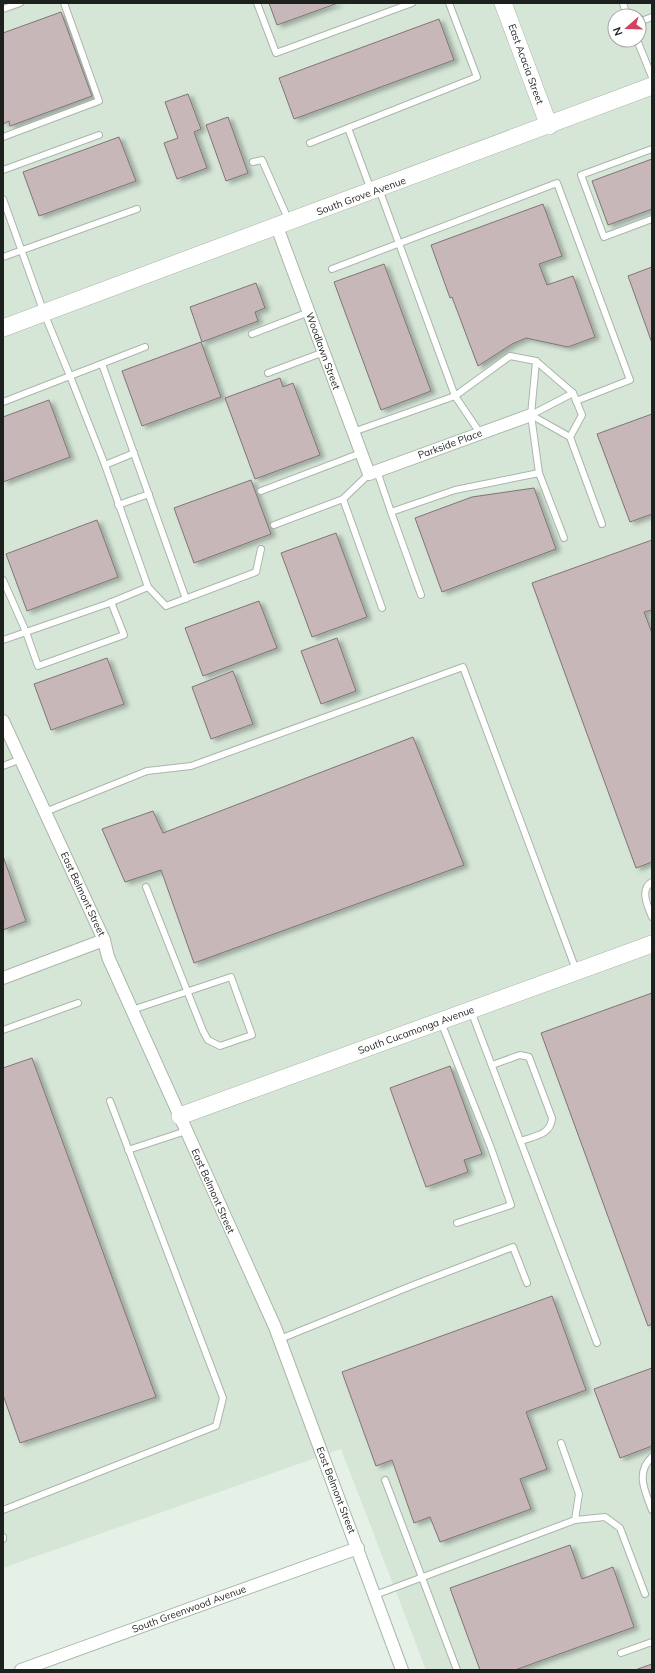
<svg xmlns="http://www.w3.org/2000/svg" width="655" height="1673" font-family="Mulish,sans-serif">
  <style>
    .built { fill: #d5e6d7; fill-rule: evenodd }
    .building { fill: #c7b7b9; stroke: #827475; filter: url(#shadow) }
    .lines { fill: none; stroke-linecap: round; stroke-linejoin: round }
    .lane-casing { stroke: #aab5ac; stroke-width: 8 }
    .street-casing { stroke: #aab5ac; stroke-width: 14 }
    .secondary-casing { stroke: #aab5ac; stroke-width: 18 }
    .lane { stroke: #fff; stroke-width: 6 }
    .street { stroke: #fff; stroke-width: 12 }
    .secondary { stroke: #fff; stroke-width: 17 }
    .labels { text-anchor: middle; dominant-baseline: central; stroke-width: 3.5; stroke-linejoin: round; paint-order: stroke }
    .street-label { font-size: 10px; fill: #1d211e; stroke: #fff }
  </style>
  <defs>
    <filter id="shadow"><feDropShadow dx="4.5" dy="2.5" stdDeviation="2" flood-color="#0004"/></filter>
  </defs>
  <rect width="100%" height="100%" fill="#e5f1e7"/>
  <!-- built -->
  <path class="built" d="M 3,3 L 652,3 L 652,1670 L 426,1670 L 341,1449 L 3,1568 ZM 615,16 L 639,16 L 639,40 L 615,40 Z"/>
  <!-- building -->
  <g class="building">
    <polygon points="269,3 338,3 277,25"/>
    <polygon points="61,12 92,96 10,126 9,121 3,124 3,33"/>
    <polygon points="439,19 454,60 294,119 279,78"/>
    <polygon points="188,94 201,129 194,132 207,168 177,179 164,143 178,138 165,102"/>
    <polygon points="228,117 248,173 226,181 206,125"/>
    <polygon points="119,137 136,181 39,216 23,172"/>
    <polygon points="652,159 652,209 608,225 592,181"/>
    <polygon points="543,204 562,256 539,264 547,285 573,276 595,337 568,347 526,338 512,344 478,366 452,297 450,298 431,245"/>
    <polygon points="384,264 431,391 381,410 334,282"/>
    <polygon points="652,267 652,343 628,276"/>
    <polygon points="256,283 265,308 255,312 258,321 202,342 190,307"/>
    <polygon points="201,342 221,397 142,426 122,371"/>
    <polygon points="280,378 283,387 293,383 320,455 255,479 225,398"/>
    <polygon points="49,400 70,457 3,482 3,417"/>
    <polygon points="652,414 652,514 630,522 597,434"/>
    <polygon points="251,480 271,534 194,563 174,508"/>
    <polygon points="534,488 556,549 442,592 415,518 472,497"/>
    <polygon points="97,520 118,577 27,611 6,554"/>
    <polygon points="336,533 367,617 312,637 281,553"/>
    <polygon points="652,540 652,610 644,612 652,633 652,862 636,868 532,583"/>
    <polygon points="259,601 277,648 203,676 185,628"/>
    <polygon points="337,638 356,691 321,704 301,651"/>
    <polygon points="107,658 124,704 51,730 34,684"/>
    <polygon points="233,671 253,724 211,739 192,687"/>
    <polygon points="413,737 464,865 194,963 161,870 125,882 102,829 153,811 163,833"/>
    <polygon points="3,856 26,921 3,930"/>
    <polygon points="652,993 652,1324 648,1326 541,1033"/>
    <polygon points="32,1058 156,1397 20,1443 3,1395 3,1068"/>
    <polygon points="450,1066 482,1154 464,1160 468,1172 426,1187 390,1088"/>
    <polygon points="552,1296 586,1390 526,1412 547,1469 520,1479 531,1509 440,1542 430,1517 414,1523 392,1460 376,1466 342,1372"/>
    <polygon points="652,1368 652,1446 620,1458 594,1389"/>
    <polygon points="570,1545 582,1579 613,1567 634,1627 515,1670 480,1670 450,1588"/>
    <polygon points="652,1664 652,1670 635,1670"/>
  </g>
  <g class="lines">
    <defs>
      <g id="lane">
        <polyline points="257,3 276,53 412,3"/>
        <polyline points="623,3 627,16"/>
        <polyline points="3,9 20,3"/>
        <polyline points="639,22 652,17"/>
        <polyline points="637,40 652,77"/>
        <polyline points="348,128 371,190"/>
        <polyline points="3,137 99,101 64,3"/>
        <polyline points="310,143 477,77 449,3"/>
        <polyline points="652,149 581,175 604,237 652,219"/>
        <polyline points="253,162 262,160 289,221"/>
        <polyline points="3,170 99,135"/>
        <polyline points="379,189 455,396 510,356 536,361 573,393 582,415 570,437"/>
        <polyline points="3,199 44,313 70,376 145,347"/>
        <polyline points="3,257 137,209"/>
        <polyline points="332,269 557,183 630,380 576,401"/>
        <polyline points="252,334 309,312"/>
        <polyline points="536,361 531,415 539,473 564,538"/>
        <polyline points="102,364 186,599"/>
        <polyline points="268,373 324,352"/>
        <polyline points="3,402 70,376 105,465 148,587"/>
        <polyline points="531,415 570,437 602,524"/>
        <polyline points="531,415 573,393"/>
        <polyline points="353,432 455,396 480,433"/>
        <polyline points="105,465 134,453"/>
        <polyline points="377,471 391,512"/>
        <polyline points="369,474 343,499 382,608"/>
        <polyline points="261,491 361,453"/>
        <polyline points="118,505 149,494"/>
        <polyline points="274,525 343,499"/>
        <polyline points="3,580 26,632 38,666 124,635 111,602"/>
        <polyline points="421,595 391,512 455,490 539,473"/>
        <polyline points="3,640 107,604 148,587 166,606 256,572 261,549"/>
        <polyline points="3,766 21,759"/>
        <polyline points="45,812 147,771 191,766 463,667 576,970"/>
        <path d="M 652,882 C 639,889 648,907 652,917"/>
        <polyline points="132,1010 231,977 252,1035 220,1046 208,1040 203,1031 146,887"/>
        <polyline points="471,1011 597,1343"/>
        <polyline points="441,1022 491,1148 511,1205 457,1223"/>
        <polyline points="3,1030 78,1003"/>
        <path d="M 492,1065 L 520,1055 L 529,1057 L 552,1118 C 551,1135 534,1136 521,1141"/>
        <polyline points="128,1150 186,1131"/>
        <polyline points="280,1339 416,1284 513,1247 527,1283"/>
        <polyline points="561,1443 579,1494 575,1520"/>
        <path d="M 652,1457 C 635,1473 645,1491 652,1510"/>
        <polyline points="385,1480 457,1670"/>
        <polyline points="3,1510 216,1426 223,1398 110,1101"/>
        <polyline points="3,1537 3,1539"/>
        <polyline points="375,1595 575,1520 605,1517 620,1528 645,1594"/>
        <polyline points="621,1653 652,1642"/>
      </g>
      <g id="street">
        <polyline points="277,227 369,474 531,415"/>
        <polyline points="3,721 104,940 108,957 275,1327 402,1670"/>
        <polyline points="3,978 104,940"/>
        <polyline points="21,1670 358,1548"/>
      </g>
      <g id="secondary">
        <polyline points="503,3 549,126"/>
        <polyline points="3,328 652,86"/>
        <polyline points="180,1116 652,944"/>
      </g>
    </defs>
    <!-- lane casing -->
    <use href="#lane" class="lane-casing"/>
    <!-- street casing -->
    <use href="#street" class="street-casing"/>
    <!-- secondary casing -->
    <use href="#secondary" class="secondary-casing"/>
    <!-- lane -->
    <use href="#lane" class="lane"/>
    <!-- street -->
    <use href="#street" class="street"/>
    <!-- secondary -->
    <use href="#secondary" class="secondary"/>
  </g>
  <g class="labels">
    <!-- street labels -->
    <g class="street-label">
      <text transform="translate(526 64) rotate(70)">East Acacia Street</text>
      <text transform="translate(361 196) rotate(-20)">South Grove Avenue</text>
      <text transform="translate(323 351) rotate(70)">Woodlawn Street</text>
      <text transform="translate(450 444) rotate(-20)">Parkside Place</text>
      <text transform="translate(83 894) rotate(65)">East Belmont Street</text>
      <text transform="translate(416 1030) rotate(-20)">South Cucamonga Avenue</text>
      <text transform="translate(213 1191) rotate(66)">East Belmont Street</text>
      <text transform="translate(336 1490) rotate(69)">East Belmont Street</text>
      <text transform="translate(189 1609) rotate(-20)">South Greenwood Avenue</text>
    </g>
  </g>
  <!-- border -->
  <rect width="655" height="1673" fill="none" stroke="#1d211e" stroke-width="8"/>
  <!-- north arrow -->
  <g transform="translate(627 28) rotate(250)"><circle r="19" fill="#ffffff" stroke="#a5a6a5"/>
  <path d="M0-3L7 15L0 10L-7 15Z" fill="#d14261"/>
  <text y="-6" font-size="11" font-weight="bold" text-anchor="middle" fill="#1d211e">N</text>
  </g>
</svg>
